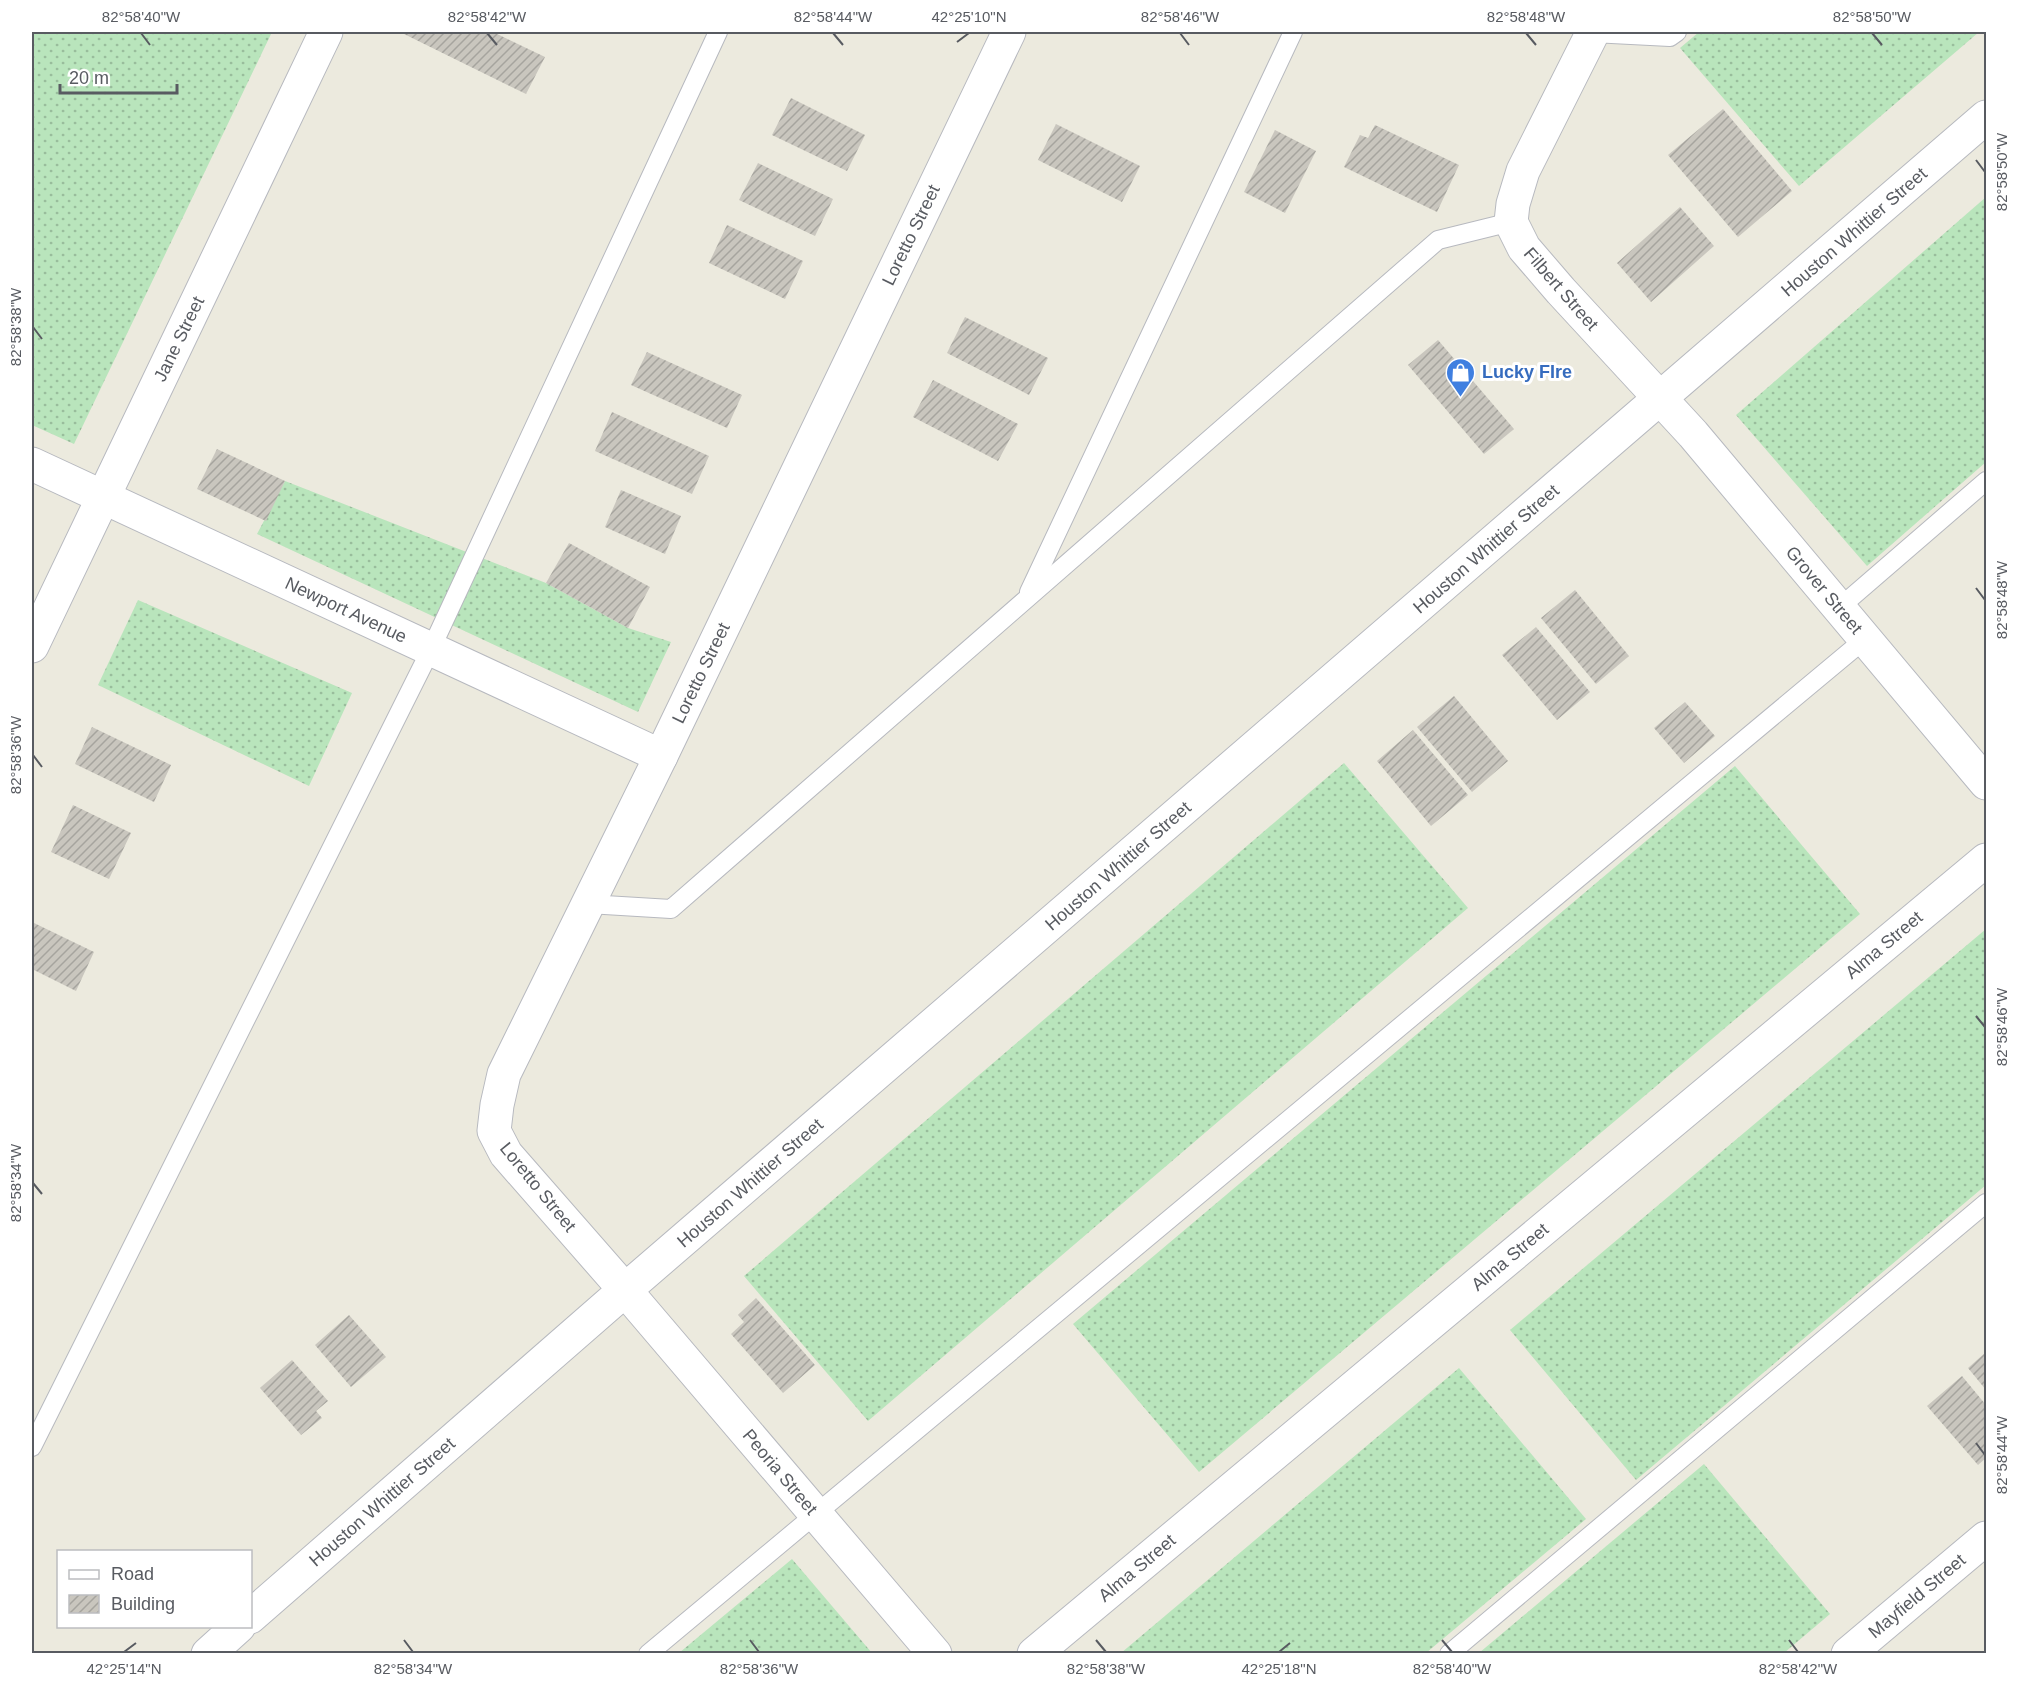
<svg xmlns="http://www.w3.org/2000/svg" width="2018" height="1685" font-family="Arial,sans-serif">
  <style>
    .grass { fill: url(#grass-dots) }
    .building { fill: url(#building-hatch) }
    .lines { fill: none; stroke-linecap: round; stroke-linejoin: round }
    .service-casing { stroke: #b7b9bf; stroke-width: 20 }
    .minor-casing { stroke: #b7b9bf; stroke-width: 35 }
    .tertiary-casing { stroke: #b7b9bf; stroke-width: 35 }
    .service { stroke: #fff; stroke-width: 18 }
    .minor { stroke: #fff; stroke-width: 33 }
    .tertiary { stroke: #fff; stroke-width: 33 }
    .ticks { fill: none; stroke: #585b61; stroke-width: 2 }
    .labels { text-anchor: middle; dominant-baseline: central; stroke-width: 6; stroke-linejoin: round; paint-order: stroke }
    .street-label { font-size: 18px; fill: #585b61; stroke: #fff }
    .shop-label { font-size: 18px; font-weight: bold; fill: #366cbe; stroke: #fff; text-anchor: start }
    .neatline { fill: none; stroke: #585b61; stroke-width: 2 }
    .ticks-label { font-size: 15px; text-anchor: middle; fill: #585b61 }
  </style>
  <defs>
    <pattern id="grass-dots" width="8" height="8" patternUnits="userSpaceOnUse" patternTransform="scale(1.5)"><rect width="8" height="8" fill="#b9e5bc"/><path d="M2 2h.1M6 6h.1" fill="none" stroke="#99bd9c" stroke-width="1.8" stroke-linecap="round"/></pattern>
    <pattern id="building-hatch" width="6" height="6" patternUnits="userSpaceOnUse" patternTransform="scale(1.5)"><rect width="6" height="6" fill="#c9c6be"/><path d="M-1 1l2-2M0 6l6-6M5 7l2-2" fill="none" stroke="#a6a49e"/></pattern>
  </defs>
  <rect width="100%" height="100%" fill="#eceade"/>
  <!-- grass -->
  <g class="grass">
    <polygon points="32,32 272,32 74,444 32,425"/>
    <polygon points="1699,32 1979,32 1799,186 1680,48"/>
    <polygon points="1986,197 1986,462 1867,566 1736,415"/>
    <polygon points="285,481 546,583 628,628 671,642 638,712 257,534"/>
    <polygon points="138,600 352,693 309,786 98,685"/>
    <polygon points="1344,763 1468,908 868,1421 744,1276"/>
    <polygon points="1735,766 1860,914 1199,1472 1073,1324"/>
    <polygon points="1986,929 1986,1185 1636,1480 1510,1330"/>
    <polygon points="1459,1368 1586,1519 1426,1653 1121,1653"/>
    <polygon points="1704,1464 1830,1614 1784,1653 1479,1653"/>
    <polygon points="792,1559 872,1653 679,1653"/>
  </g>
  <!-- building -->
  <g class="building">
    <polygon points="400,32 493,32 545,57 526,94"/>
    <polygon points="791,98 865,135 847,171 772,135"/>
    <polygon points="1723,109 1792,191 1738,237 1668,155"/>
    <polygon points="1056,124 1140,166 1122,202 1038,160"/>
    <polygon points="1375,125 1459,165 1437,212 1344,167 1360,135 1368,138"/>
    <polygon points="1275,130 1316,151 1285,213 1244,192"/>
    <polygon points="758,163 833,199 815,236 739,200"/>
    <polygon points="1680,207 1714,246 1651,302 1617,263"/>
    <polygon points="727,225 803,261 785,299 709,263"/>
    <polygon points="965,317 1048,358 1029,395 947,353"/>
    <polygon points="1438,340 1514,429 1484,454 1408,365"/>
    <polygon points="647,352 742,395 727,428 631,385"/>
    <polygon points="933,380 1018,424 998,461 913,417"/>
    <polygon points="612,412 709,456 692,494 595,451"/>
    <polygon points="217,449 285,481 266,521 197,489"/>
    <polygon points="621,490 681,516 665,554 605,527"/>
    <polygon points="569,543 650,587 628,628 546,583"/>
    <polygon points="1575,590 1629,656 1596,684 1541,618"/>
    <polygon points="1536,627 1590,692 1557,720 1502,655"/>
    <polygon points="1454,696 1508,761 1472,792 1417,727"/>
    <polygon points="1685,702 1715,736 1684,763 1654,728"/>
    <polygon points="92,727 171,765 154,802 75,764"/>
    <polygon points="1413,730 1468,795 1431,826 1377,761"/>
    <polygon points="73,805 131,833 109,879 51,852"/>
    <polygon points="32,922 94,952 76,991 32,969"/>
    <polygon points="756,1298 815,1365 783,1393 731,1334 744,1322 738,1315"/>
    <polygon points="349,1315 386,1357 351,1387 315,1345"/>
    <polygon points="1986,1352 1986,1390 1968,1368"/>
    <polygon points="292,1360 328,1401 316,1411 322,1418 301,1435 260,1388"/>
    <polygon points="1962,1376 1986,1405 1986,1458 1978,1465 1927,1406"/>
  </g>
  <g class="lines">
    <defs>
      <g id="service">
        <polyline points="1592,33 1670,37 1677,32"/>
        <polyline points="1029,592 1293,32"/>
        <polyline points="1839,608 1986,481"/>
        <polyline points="588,904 671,909 1438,240 1511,222"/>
        <polyline points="32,1447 431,649 718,32"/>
        <polyline points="648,1654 1865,639"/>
        <polyline points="1449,1654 1986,1203"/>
      </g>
      <g id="minor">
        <polyline points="1593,32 1523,171 1513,204 1511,222 1524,248 1561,291 1693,434 1986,783"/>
        <polyline points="32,464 661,756"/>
        <polyline points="32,646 326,32"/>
        <polyline points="935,1654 625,1290 506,1154 494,1131 497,1105 504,1074 661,756 1009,32"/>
        <polyline points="1034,1654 1986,860"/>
        <polyline points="1848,1654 1986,1538"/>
      </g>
      <g id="tertiary">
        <polyline points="250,1617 625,1290 1986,117"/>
        <polyline points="208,1654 239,1626"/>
      </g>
    </defs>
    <!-- service casing -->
    <use href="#service" class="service-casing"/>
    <!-- minor casing -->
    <use href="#minor" class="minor-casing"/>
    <!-- tertiary casing -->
    <use href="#tertiary" class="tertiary-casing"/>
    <!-- service -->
    <use href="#service" class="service"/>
    <!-- minor -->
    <use href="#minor" class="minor"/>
    <!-- tertiary -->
    <use href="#tertiary" class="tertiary"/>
  </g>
  <!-- ticks -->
  <path class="ticks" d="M 141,33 L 150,45M 487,33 L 497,45M 833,33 L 843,45M 1180,33 L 1189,45M 1526,33 L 1536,45M 1872,33 L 1882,45M 957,42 L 969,33M 1976,160 L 1985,172M 33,327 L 42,339M 1976,588 L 1985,600M 33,755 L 42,767M 1976,1016 L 1985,1027M 33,1183 L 42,1194M 1976,1443 L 1985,1455M 404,1640 L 413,1652M 750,1640 L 759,1652M 1096,1640 L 1106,1652M 1442,1640 L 1452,1652M 1789,1640 L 1798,1652M 124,1652 L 136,1643M 1279,1652 L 1290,1643"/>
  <!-- icons -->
  <defs>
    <symbol id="shop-pin" viewBox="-11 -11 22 30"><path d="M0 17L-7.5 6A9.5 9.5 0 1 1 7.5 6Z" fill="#3f7fe0" stroke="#fff"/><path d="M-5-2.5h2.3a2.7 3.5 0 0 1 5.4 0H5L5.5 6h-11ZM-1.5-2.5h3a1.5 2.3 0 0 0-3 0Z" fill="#fff"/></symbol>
  </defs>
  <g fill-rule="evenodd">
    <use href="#shop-pin" x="1444" y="356" width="33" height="45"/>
  </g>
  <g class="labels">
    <!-- street labels -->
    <g class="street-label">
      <text transform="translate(1854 232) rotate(-41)">Houston Whittier Street</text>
      <text transform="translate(911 235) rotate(-64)">Loretto Street</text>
      <text transform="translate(1561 289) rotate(49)">Filbert Street</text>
      <text transform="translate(179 339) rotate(-64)">Jane Street</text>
      <text transform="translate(1486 549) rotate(-41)">Houston Whittier Street</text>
      <text transform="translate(1824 590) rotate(50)">Grover Street</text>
      <text transform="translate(346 610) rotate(25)">Newport Avenue</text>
      <text transform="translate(701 673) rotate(-64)">Loretto Street</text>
      <text transform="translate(1118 866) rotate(-41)">Houston Whittier Street</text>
      <text transform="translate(1884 945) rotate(-40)">Alma Street</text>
      <text transform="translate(750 1183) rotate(-41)">Houston Whittier Street</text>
      <text transform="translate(538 1187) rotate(51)">Loretto Street</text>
      <text transform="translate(1510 1257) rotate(-40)">Alma Street</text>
      <text transform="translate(780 1472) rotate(50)">Peoria Street</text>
      <text transform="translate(382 1502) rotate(-41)">Houston Whittier Street</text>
      <text transform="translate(1137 1568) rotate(-40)">Alma Street</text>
      <text transform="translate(1917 1596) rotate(-40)">Mayfield Street</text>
    </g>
    <!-- shop labels -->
    <g class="shop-label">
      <text x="1482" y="372">Lucky FIre</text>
    </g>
  </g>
  <!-- border -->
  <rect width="2018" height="1685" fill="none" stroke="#ffffff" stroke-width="66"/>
  <!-- legend -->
  <rect x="57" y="1550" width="195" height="78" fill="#ffffff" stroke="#bcbdc0" stroke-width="1.5"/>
  <rect x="69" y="1570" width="30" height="9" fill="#ffffff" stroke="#bcbdc0" stroke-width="1.5"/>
  <text x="111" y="1580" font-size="18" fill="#585b61">Road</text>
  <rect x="69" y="1595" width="30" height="18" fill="url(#building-hatch)" stroke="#bcbdc0" stroke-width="1.5"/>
  <text x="111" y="1610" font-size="18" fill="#585b61">Building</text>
  <!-- scale -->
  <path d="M60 84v9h117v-9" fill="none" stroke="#585b61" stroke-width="3"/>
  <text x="69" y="84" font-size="18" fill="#585b61" stroke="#ffffff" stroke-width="4.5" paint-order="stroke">20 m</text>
  <rect x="33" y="33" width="1952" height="1619" class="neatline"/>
  <g class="ticks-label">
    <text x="141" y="22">82°58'40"W</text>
    <text x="487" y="22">82°58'42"W</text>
    <text x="833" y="22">82°58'44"W</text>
    <text x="969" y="22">42°25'10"N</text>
    <text x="1180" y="22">82°58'46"W</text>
    <text x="1526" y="22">82°58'48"W</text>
    <text x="1872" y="22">82°58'50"W</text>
    <text transform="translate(2002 172) rotate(-90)" y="5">82°58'50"W</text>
    <text transform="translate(16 327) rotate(-90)" y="5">82°58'38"W</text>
    <text transform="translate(2002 600) rotate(-90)" y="5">82°58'48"W</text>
    <text transform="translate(16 755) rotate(-90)" y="5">82°58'36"W</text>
    <text transform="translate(2002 1027) rotate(-90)" y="5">82°58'46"W</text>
    <text transform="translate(16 1183) rotate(-90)" y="5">82°58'34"W</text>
    <text transform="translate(2002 1455) rotate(-90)" y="5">82°58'44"W</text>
    <text x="124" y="1674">42°25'14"N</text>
    <text x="413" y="1674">82°58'34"W</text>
    <text x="759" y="1674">82°58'36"W</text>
    <text x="1106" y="1674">82°58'38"W</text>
    <text x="1279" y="1674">42°25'18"N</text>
    <text x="1452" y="1674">82°58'40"W</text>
    <text x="1798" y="1674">82°58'42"W</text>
  </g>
</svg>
